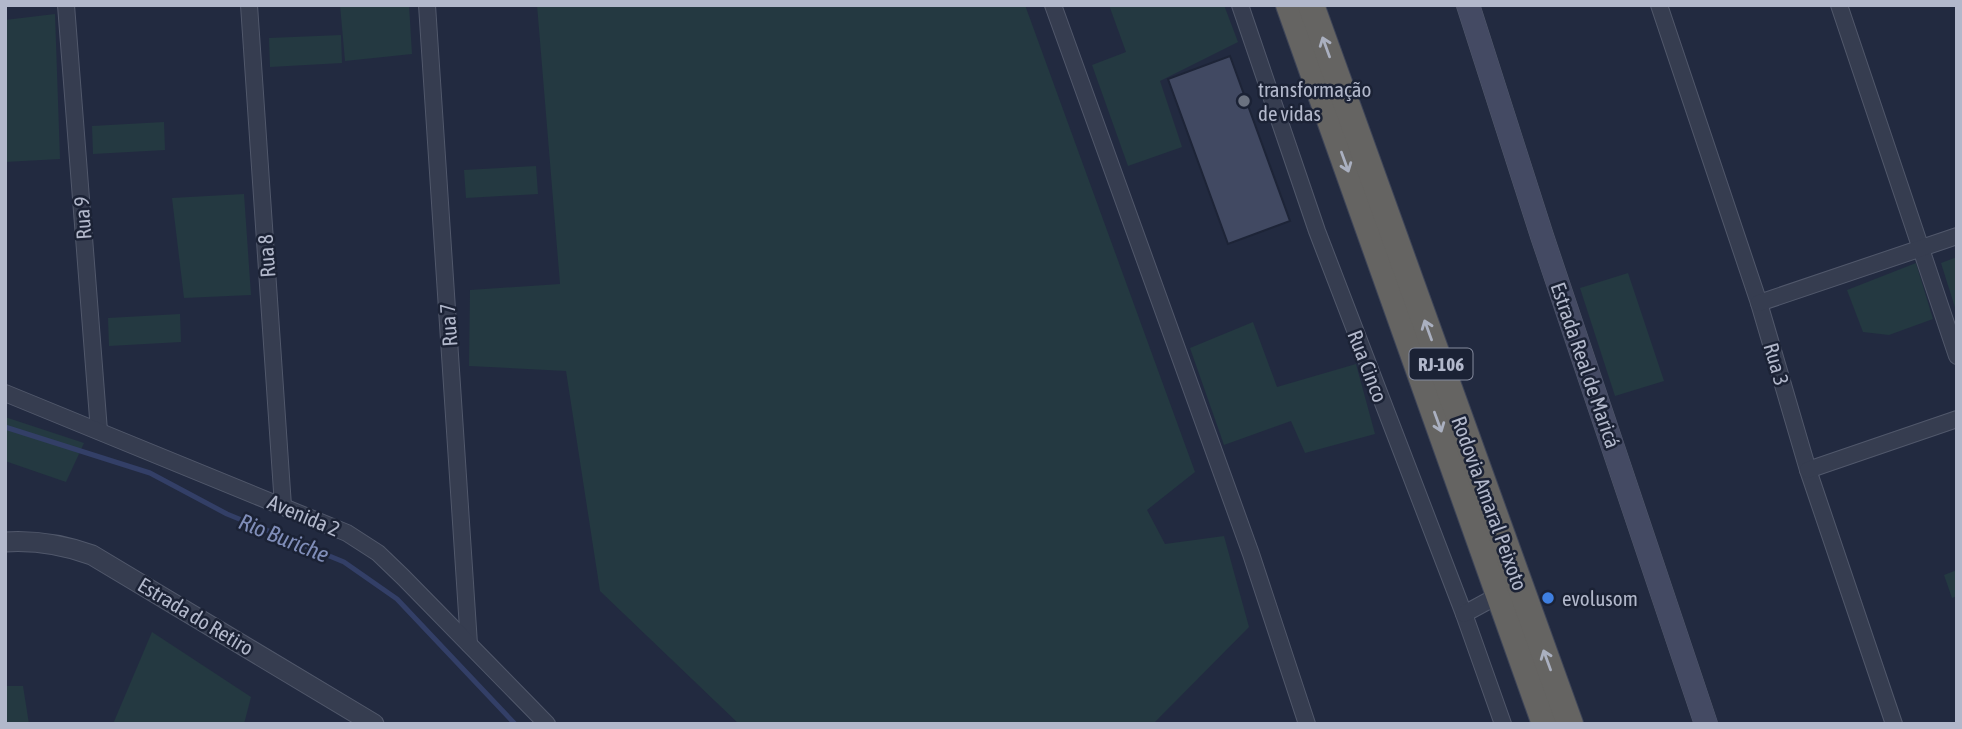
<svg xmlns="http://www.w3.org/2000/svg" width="1962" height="729" font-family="'Asap Condensed',sans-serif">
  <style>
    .green { fill: #243941 }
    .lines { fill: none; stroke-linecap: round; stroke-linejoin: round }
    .stream { stroke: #333f67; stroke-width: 5 }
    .building { fill: #414962; stroke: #1d2437; stroke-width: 2 }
    .minor-casing { stroke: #51586b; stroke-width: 18 }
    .tertiary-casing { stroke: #51586b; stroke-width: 21 }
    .secondary-casing { stroke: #51586b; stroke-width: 24 }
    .trunk-casing { stroke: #3e4558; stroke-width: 28 }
    .minor { stroke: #363d50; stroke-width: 16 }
    .tertiary { stroke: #363d50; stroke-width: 19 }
    .secondary { stroke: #444a63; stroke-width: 23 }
    .trunk { stroke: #656462; stroke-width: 26 }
    .oneway { stroke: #aab0c0 }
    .worship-dot { fill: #6b7280; stroke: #1b2235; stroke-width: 2.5 }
    .shop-dot { fill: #3f7fe0; stroke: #1b2235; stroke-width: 2.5 }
    .labels { text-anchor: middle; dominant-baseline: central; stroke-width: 5; stroke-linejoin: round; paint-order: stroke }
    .shield { fill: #1b2235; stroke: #858b9e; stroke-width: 2 }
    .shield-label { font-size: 19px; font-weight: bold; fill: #b2b8cb }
    .poi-label { font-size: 21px; fill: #b2b8cb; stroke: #1b2235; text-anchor: start }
    .street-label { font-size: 21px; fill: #b2b8cb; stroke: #1b2235 }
    .water-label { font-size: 23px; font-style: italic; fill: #808eb9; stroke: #1b2235 }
  </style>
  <rect width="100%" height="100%" fill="#222a40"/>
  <!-- green -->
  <g class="green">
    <polygon points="340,5 409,5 412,54 345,61"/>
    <polygon points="537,5 1025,5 1195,472 1147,510 1165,544 1224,536 1249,627 1153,724 739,724 600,591 566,371 469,366 470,290 560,284"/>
    <polygon points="1109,5 1224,5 1238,42 1160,81 1182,147 1128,166 1092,65 1126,52"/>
    <polygon points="55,14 60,159 5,162 5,20"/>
    <polygon points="341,35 342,63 270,67 269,38"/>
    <polygon points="164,122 165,150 93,154 92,126"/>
    <polygon points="536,166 538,194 466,198 464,170"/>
    <polygon points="244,194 251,295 184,298 172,198"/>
    <polygon points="1957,257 1957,314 1941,263"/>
    <polygon points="1916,263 1933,319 1889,335 1863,332 1847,290"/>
    <polygon points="1628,273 1664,381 1615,396 1580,288"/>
    <polygon points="180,314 181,342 109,346 108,318"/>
    <polygon points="1253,322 1277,387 1356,364 1375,434 1305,453 1291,421 1224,445 1190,348"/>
    <polygon points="5,417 84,443 66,482 5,461"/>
    <polygon points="1957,570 1957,596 1952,598 1944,575"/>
    <polygon points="152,632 251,697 244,724 113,724"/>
    <polygon points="5,686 23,686 29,724 5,724"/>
  </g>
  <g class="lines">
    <!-- stream -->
    <polyline class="stream" points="5,427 150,473 227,514 344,562 397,599 515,724"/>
  </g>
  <!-- building -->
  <polygon class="building" points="1230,56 1290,221 1228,244 1168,79"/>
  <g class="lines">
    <defs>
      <g id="minor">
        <polyline points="66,5 99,431"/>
        <polyline points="249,5 283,506"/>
        <polyline points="427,5 469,644"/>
        <polyline points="1053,5 1251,554 1307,724"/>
        <polyline points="1240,5 1317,231 1464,614 1503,724"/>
        <polyline points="1659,5 1759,303 1808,470 1894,724"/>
        <polyline points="1839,5 1957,356"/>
        <polyline points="1759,303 1957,236"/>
        <polyline points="5,393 347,533 378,553 403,577 547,724"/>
        <polyline points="1808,470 1957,419"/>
        <polyline points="1464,614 1499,595"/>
      </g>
      <path id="tertiary" d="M 5,542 C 35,540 64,545 92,555 L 374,724"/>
      <polyline id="secondary" points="1468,5 1542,236 1706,724"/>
      <g id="trunk">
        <polyline points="1289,5 1545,724"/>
        <polyline points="1311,5 1570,724"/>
      </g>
    </defs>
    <!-- minor casing -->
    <use href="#minor" class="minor-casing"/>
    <!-- tertiary casing -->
    <use href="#tertiary" class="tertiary-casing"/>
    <!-- secondary casing -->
    <use href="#secondary" class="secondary-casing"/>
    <!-- trunk casing -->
    <use href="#trunk" class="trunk-casing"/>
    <!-- minor -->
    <use href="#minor" class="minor"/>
    <!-- tertiary -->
    <use href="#tertiary" class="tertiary"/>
    <!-- secondary -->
    <use href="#secondary" class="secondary"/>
    <!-- trunk -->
    <use href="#trunk" class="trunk"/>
  </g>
  <!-- one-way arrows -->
  <defs><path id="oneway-shaft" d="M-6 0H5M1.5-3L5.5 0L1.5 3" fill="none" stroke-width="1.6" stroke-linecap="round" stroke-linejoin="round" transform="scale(1.75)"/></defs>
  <g class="oneway">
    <use href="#oneway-shaft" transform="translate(1326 47) rotate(-110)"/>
    <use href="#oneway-shaft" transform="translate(1345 162) rotate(70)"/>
    <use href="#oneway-shaft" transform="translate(1428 330) rotate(-110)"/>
    <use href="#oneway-shaft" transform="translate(1438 422) rotate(70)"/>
    <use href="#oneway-shaft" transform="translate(1547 660) rotate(-110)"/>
  </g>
  <!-- markers -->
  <circle class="worship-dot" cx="1244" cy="101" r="7"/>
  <circle class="shop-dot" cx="1548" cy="598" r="7"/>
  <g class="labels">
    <!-- shield labels -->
    <rect class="shield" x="1409.5" y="348.5" width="63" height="31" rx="5"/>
    <g class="shield-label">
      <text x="1441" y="364">RJ-106</text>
    </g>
    <!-- poi labels -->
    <g class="poi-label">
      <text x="1258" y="89">transformação<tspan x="1258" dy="24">de vidas</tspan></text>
      <text x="1562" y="598">evolusom</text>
    </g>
    <!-- street labels -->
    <g class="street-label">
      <text transform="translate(82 218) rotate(-94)">Rua 9</text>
      <text transform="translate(266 256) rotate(-94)">Rua 8</text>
      <text transform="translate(448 325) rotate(-94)">Rua 7</text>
      <text transform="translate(1777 364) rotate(74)">Rua 3</text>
      <text transform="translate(1586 365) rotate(71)">Estrada Real de Maricá</text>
      <text transform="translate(1368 366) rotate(69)">Rua Cinco</text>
      <text transform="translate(1490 503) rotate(70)">Rodovia Amaral Peixoto</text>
      <text transform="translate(304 515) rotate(23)">Avenida 2</text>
      <text transform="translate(196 616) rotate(31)">Estrada do Retiro</text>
    </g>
    <!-- water labels -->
    <g class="water-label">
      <text transform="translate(284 538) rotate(22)">Rio Buriche</text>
    </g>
  </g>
  <!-- border -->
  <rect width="1962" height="729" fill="none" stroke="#b2b8cb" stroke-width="14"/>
</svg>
